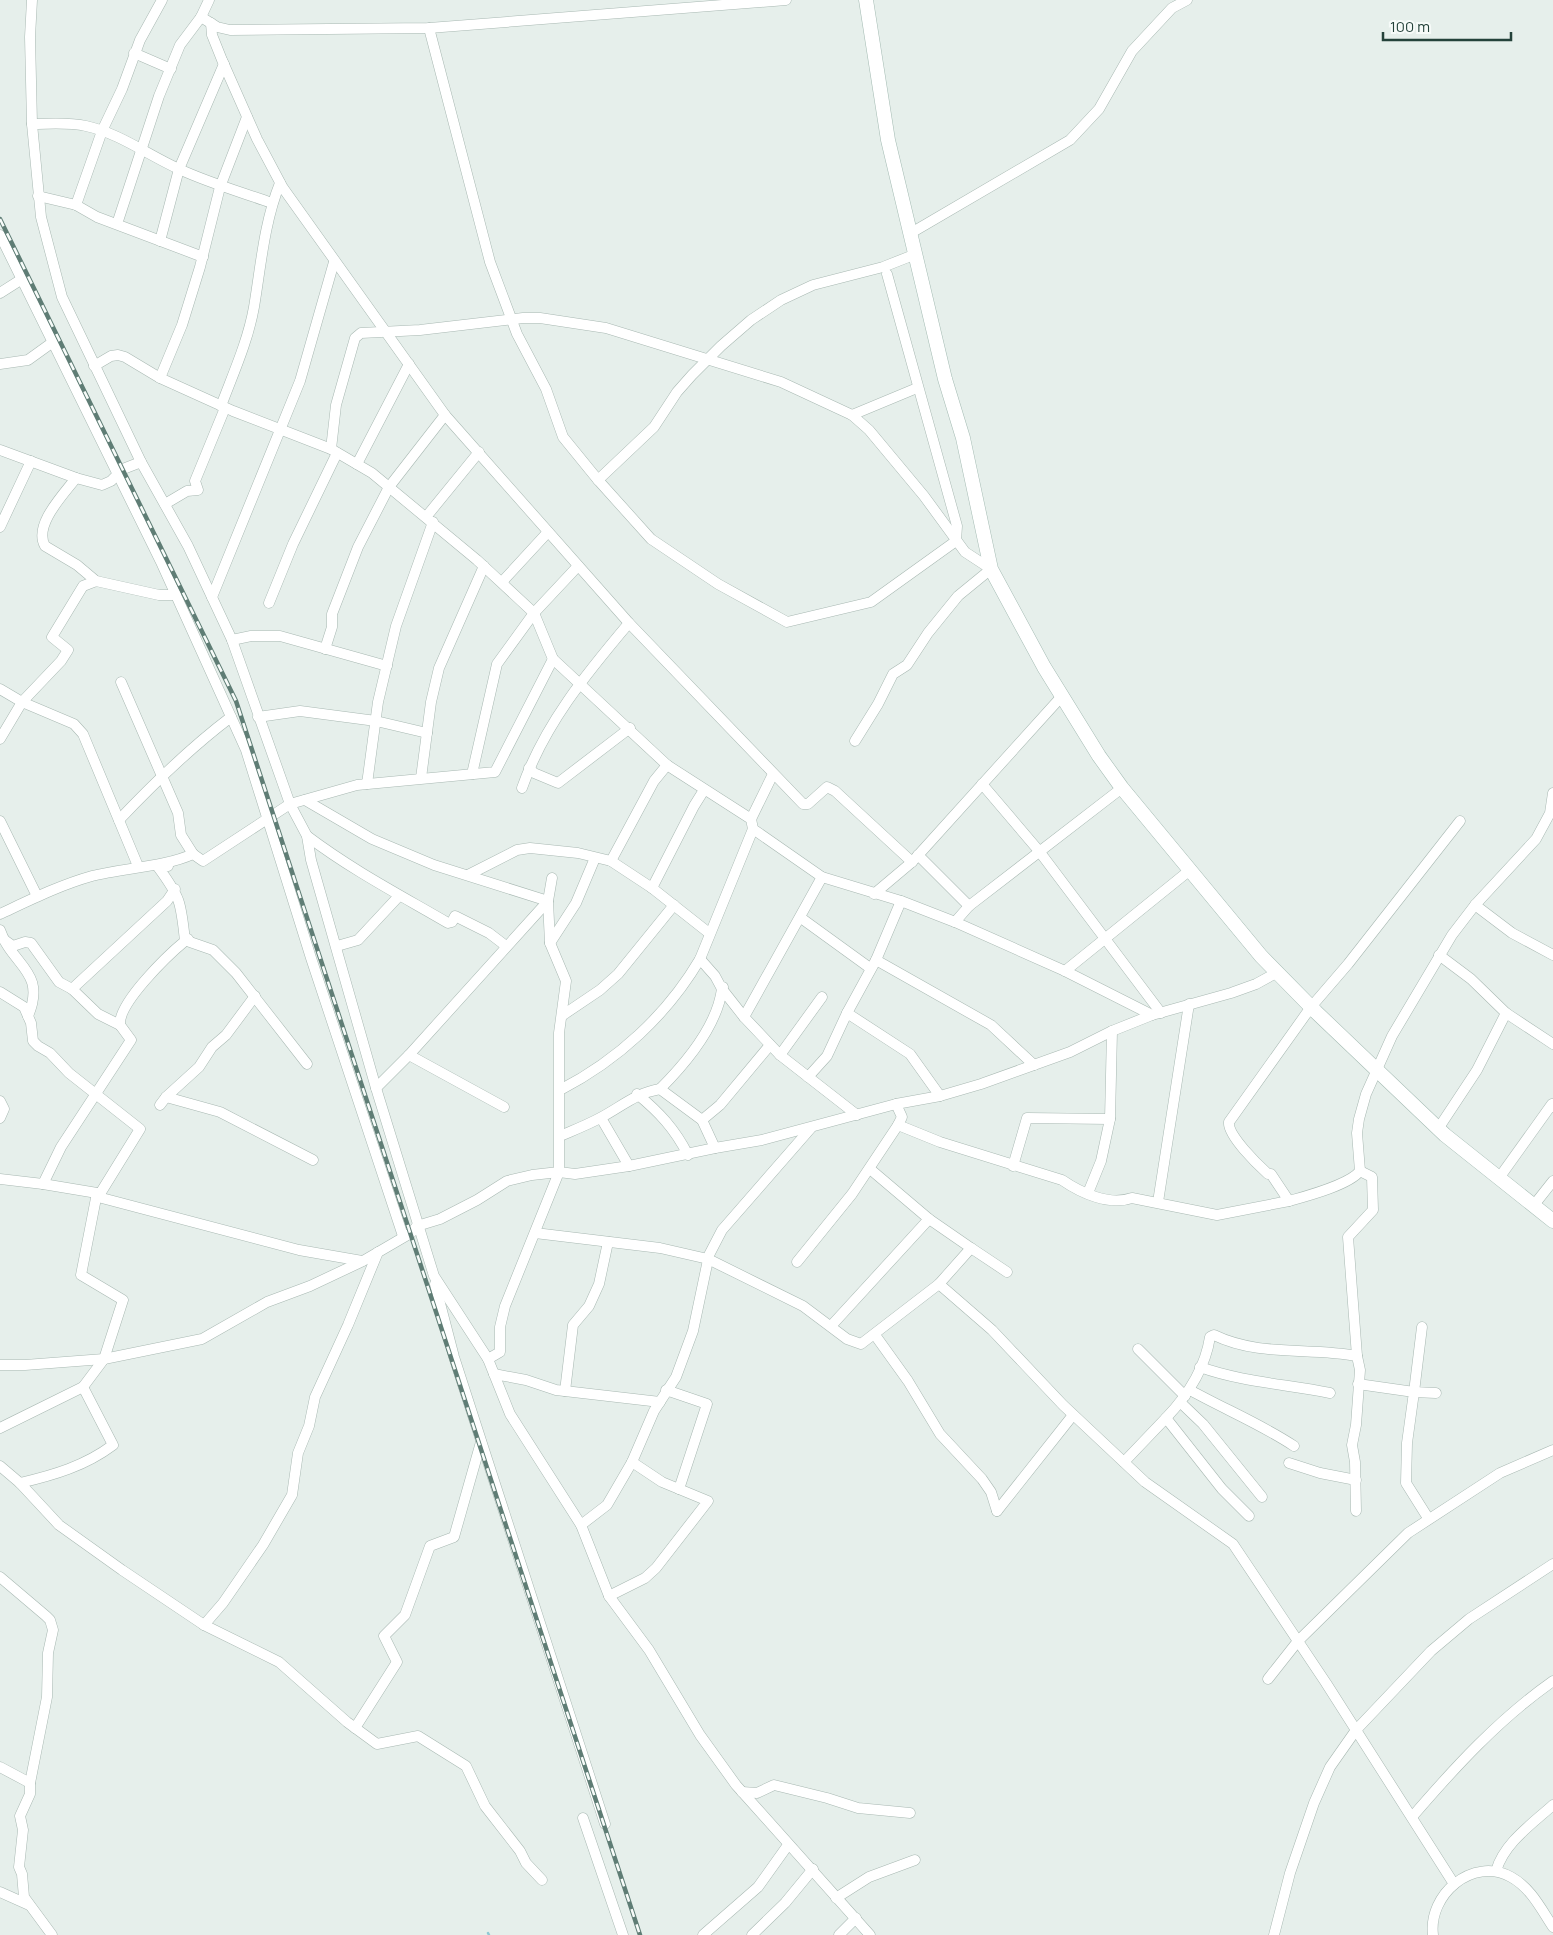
<svg xmlns="http://www.w3.org/2000/svg" width="1553" height="1935" font-family="Manrope,sans-serif">
  <style>
    .lines { fill: none; stroke-linecap: round; stroke-linejoin: round }
    .stream { stroke: #8ec9d4; stroke-width: 2.5 }
    .street-casing { stroke: #a8b8b2; stroke-width: 11 }
    .secondary-casing { stroke: #a4bbb3; stroke-width: 15 }
    .street { stroke: #fff; stroke-width: 10 }
    .secondary { stroke: #fff; stroke-width: 14 }
    .rail-casing { stroke: #5f7d75; stroke-width: 4.5 }
    .rail { stroke: #f7fbf9; stroke-width: 2.5; stroke-dasharray: 8; stroke-linecap: butt }
  </style>
  <rect width="100%" height="100%" fill="#e6efeb"/>
  <g class="lines">
    <!-- stream -->
    <polyline class="stream" points="488,1933 489,1935"/>
    <defs>
      <g id="street">
        <polyline points="201,17 217,27 230,30 429,28 786,0"/>
        <polyline points="211,23 212,35 222,60 257,139 283,188 445,415 629,623 803,804 808,804 827,787 835,791 912,862 1062,696"/>
        <polyline points="429,28 490,262 517,334 546,389 563,437 598,480 651,539 718,584 787,622 871,602 956,541 957,526 887,274"/>
        <polyline points="134,53 171,69"/>
        <path d="M 32,124 C 50,124 68,122 86,126 C 119,133 148,155 179,169 C 209,183 241,192 272,203"/>
        <polyline points="38,196 76,205 97,217 203,257"/>
        <polyline points="76,205 102,131 122,89 140,40 162,0"/>
        <polyline points="117,224 159,96 180,45 201,17 209,0"/>
        <polyline points="911,233 1070,140 1099,109 1132,51 1172,8 1187,0"/>
        <polyline points="0,235 161,562 246,750 311,958 403,1236"/>
        <polyline points="160,241 179,169 224,64"/>
        <polyline points="0,293 22,279"/>
        <polyline points="0,364 28,360 53,342"/>
        <polyline points="94,366 111,356 118,355 125,357 160,378 233,411 331,449 372,473 477,560 534,613 553,659 667,765 751,819 753,829 822,877 901,901 955,922 1065,971 1152,1015"/>
        <polyline points="160,378 182,325 200,267 220,187 247,117"/>
        <path d="M 221,406 C 233,374 248,341 254,307 C 261,265 264,223 280,183"/>
        <polyline points="852,415 917,388"/>
        <polyline points="331,449 336,405 355,338 361,333 420,330 523,318 540,318 606,328 781,382 852,415 869,430 924,496 965,552 991,569 958,596 928,633 907,665 893,674 878,704 855,741"/>
        <polyline points="0,450 76,478 102,485 111,481 123,469 141,462 62,297 41,217 32,124 30,37 32,0"/>
        <polyline points="141,462 188,546 232,640 290,804 307,836 311,860 376,1088 434,1276 488,1359 510,1414 581,1525 609,1596 649,1650 700,1735 736,1785 870,1935"/>
        <polyline points="357,464 409,364"/>
        <path d="M 76,478 C 64,494 33,525 45,546 L 77,565 L 96,581 L 159,595 L 176,595"/>
        <polyline points="598,480 654,427 677,392 692,375 721,346 751,320 781,300 813,285 883,267 916,254"/>
        <polyline points="165,504 187,491 198,490 195,481 225,408"/>
        <polyline points="426,517 479,452"/>
        <polyline points="0,527 31,461"/>
        <polyline points="502,582 548,532"/>
        <polyline points="212,597 300,381 334,262"/>
        <polyline points="269,603 293,544 337,453"/>
        <polyline points="232,640 251,636 280,636 387,666"/>
        <polyline points="325,649 332,627 332,614 358,547 389,487 445,415"/>
        <polyline points="121,682 178,813 181,835 193,854"/>
        <polyline points="0,689 22,702 74,724 83,734 138,866"/>
        <polyline points="258,717 300,711 376,721 427,733"/>
        <polyline points="0,739 22,702 61,661 68,650 52,637 83,586 96,581"/>
        <polyline points="529,768 534,773 558,783 630,728"/>
        <polyline points="472,774 497,664 534,613 578,566"/>
        <polyline points="421,778 431,702 439,668 484,566"/>
        <polyline points="367,784 378,702 396,626 433,522"/>
        <polyline points="982,784 1039,851 1161,1013"/>
        <path d="M 522,788 C 544,725 586,674 629,623"/>
        <polyline points="305,800 372,839 434,865 548,901 550,943 566,981 559,1033 559,1172 505,1306 500,1327 500,1352 488,1359"/>
        <polyline points="751,819 773,774"/>
        <path d="M 119,820 C 155,782 190,748 231,717"/>
        <polyline points="0,821 37,896"/>
        <path d="M 307,836 C 352,870 400,895 448,923 L 452,922 L 455,916 L 489,933 L 506,946"/>
        <polyline points="918,855 969,906"/>
        <polyline points="611,861 654,781 667,765"/>
        <polyline points="468,875 517,850 530,848 578,853 611,861 652,888 709,933"/>
        <polyline points="652,888 694,806 704,790"/>
        <polyline points="874,894 912,862"/>
        <polyline points="901,901 876,960 847,1013 910,1054 940,1096"/>
        <polyline points="1475,905 1512,933 1553,955"/>
        <path d="M 0,914 C 30,900 60,885 92,876 C 123,868 165,867 193,854 L 203,861 L 290,804 L 357,785 L 495,772 L 553,659"/>
        <polyline points="801,918 870,968"/>
        <polyline points="955,922 969,906 1122,788"/>
        <path d="M 0,930 C 12,966 47,971 28,1016"/>
        <polyline points="3,939 13,946 25,942 31,943 59,982 72,989 98,1014 120,1025"/>
        <polyline points="185,941 188,939 190,942 213,950 236,973 307,1064"/>
        <polyline points="550,943 576,903 595,858"/>
        <polyline points="337,946 358,940 399,896"/>
        <polyline points="700,959 753,829"/>
        <polyline points="876,960 991,1025 1034,1065"/>
        <polyline points="1065,971 1190,870"/>
        <polyline points="72,989 167,901 175,889"/>
        <polyline points="0,992 24,1007 31,1023 33,1041 38,1046 50,1053 69,1073 140,1129 98,1197"/>
        <polyline points="1506,1013 1553,1044"/>
        <polyline points="563,1015 600,990 618,974 674,905"/>
        <polyline points="744,1017 822,877"/>
        <polyline points="409,1055 504,1107"/>
        <polyline points="780,1055 822,997"/>
        <polyline points="808,1077 827,1056 847,1013"/>
        <polyline points="376,1088 409,1055 548,901 552,878"/>
        <path d="M 560,1090 C 618,1060 667,1015 700,959 L 715,976 L 722,989 L 723,987"/>
        <path d="M 637,1094 C 659,1112 675,1129 688,1155"/>
        <polyline points="166,1097 220,1112 313,1160"/>
        <polyline points="0,1101 4,1109 0,1118"/>
        <polyline points="160,1105 166,1097 199,1067 212,1047 226,1035 255,996"/>
        <polyline points="601,1118 629,1166"/>
        <polyline points="702,1120 720,1105 770,1045"/>
        <path d="M 898,1125 L 940,1142 L 1062,1180 C 1081,1193 1109,1206 1132,1198 L 1217,1215 L 1289,1201 L 1271,1174 L 1268,1174 C 1258,1165 1227,1135 1229,1122 L 1311,1007 L 1348,964 L 1460,821"/>
        <polyline points="1438,1129 1477,1070 1506,1013 1471,979 1439,955"/>
        <path d="M 560,1136 C 574,1130 587,1125 600,1118 C 621,1107 636,1093 660,1089"/>
        <path d="M 715,1148 L 702,1120 L 660,1089 C 686,1063 717,1026 722,989 L 744,1017 L 780,1055 L 857,1115"/>
        <polyline points="1013,1166 1027,1118 1110,1119 1112,1031"/>
        <polyline points="1499,1178 1552,1104"/>
        <polyline points="0,1179 43,1184 97,1193 98,1197 299,1250 362,1261"/>
        <path d="M 43,1184 L 61,1147 L 131,1040 L 120,1025 C 118,1003 168,955 185,941 C 181,903 181,898 158,867 L 168,866"/>
        <polyline points="1088,1193 1101,1161 1110,1119"/>
        <path d="M 1289,1201 C 1307,1196 1349,1185 1360,1171 L 1357,1133 L 1359,1119 L 1366,1094 L 1392,1036 L 1452,935 L 1475,905 L 1536,839 L 1550,813 L 1553,793"/>
        <polyline points="1158,1202 1189,1004"/>
        <polyline points="1534,1205 1553,1181"/>
        <polyline points="535,1233 660,1248 708,1259 803,1306 847,1339 861,1344 939,1284 971,1248 929,1219 870,1169"/>
        <polyline points="971,1248 1007,1272"/>
        <polyline points="797,1262 852,1194 898,1125 902,1117 896,1104"/>
        <polyline points="435,1284 454,1357 605,1824"/>
        <polyline points="939,1284 992,1330 1063,1405 1145,1482 1233,1544 1326,1683 1454,1884"/>
        <polyline points="831,1326 929,1219"/>
        <polyline points="1422,1327 1414,1392 1436,1393"/>
        <polyline points="875,1335 908,1381 940,1434 982,1479 991,1492 997,1511"/>
        <polyline points="1138,1349 1185,1396"/>
        <polyline points="1357,1356 1348,1237 1373,1210 1372,1177 1360,1171"/>
        <polyline points="0,1365 25,1365 104,1359 202,1339 267,1302 310,1286 363,1261 411,1233 417,1226 440,1219 477,1200 507,1181 532,1175 559,1172 575,1174 629,1166 715,1148 762,1140 896,1104 940,1096 981,1084 1070,1052 1112,1031 1152,1015 1231,993 1256,984 1276,973"/>
        <path d="M 1200,1367 C 1242,1382 1285,1384 1330,1393"/>
        <polyline points="494,1374 526,1380 556,1390 660,1402"/>
        <polyline points="1358,1384 1414,1392 1407,1443 1406,1483 1428,1518"/>
        <polyline points="666,1390 707,1404 679,1489"/>
        <path d="M 1190,1390 C 1224,1409 1261,1424 1294,1446"/>
        <polyline points="565,1391 573,1325 589,1306 599,1284 608,1242"/>
        <polyline points="1181,1403 1203,1424 1262,1497"/>
        <path d="M 1166,1418 C 1188,1395 1205,1369 1210,1337 L 1214,1335 C 1259,1357 1310,1347 1357,1356 L 1360,1370 L 1356,1425 L 1352,1445 L 1355,1462 L 1356,1511"/>
        <polyline points="0,1428 83,1387 104,1359 123,1300 81,1275 97,1193"/>
        <polyline points="1124,1462 1166,1418 1222,1489 1249,1516"/>
        <polyline points="1289,1463 1320,1473 1356,1480"/>
        <polyline points="0,1466 20,1483 59,1525 122,1570 204,1625 279,1662 347,1722 377,1744 418,1736 466,1766 485,1806 520,1851 526,1863 542,1880"/>
        <path d="M 20,1483 C 54,1475 85,1466 113,1445 L 83,1387"/>
        <polyline points="997,1511 1073,1415"/>
        <polyline points="581,1525 607,1505 632,1462 654,1411 676,1377 693,1331 709,1255 722,1230 811,1128"/>
        <polyline points="0,1577 46,1616 50,1620 53,1630 48,1653 47,1697 30,1783 30,1794 20,1816 23,1830 19,1867 22,1874 24,1897 52,1935"/>
        <polyline points="609,1596 645,1578 656,1568 708,1501 662,1482 632,1462"/>
        <polyline points="204,1625 223,1603 263,1545 292,1495 298,1453 309,1426 315,1397 348,1325 378,1252"/>
        <polyline points="1268,1679 1298,1641 1408,1533 1500,1473 1553,1450"/>
        <polyline points="355,1728 397,1662 384,1636 405,1615 430,1546 454,1537 481,1442"/>
        <polyline points="0,1767 30,1783"/>
        <polyline points="742,1792 757,1793 774,1785 827,1798 858,1808 910,1813"/>
        <path d="M 1412,1817 C 1455,1767 1499,1719 1553,1681"/>
        <polyline points="583,1818 623,1935"/>
        <path d="M 1496,1871 C 1504,1843 1532,1824 1553,1805"/>
        <polyline points="0,1892 29,1905"/>
        <polyline points="836,1898 869,1877 915,1860"/>
        <polyline points="703,1935 758,1887 788,1845"/>
        <polyline points="752,1935 785,1903 813,1869"/>
        <polyline points="839,1935 856,1918"/>
        <polyline points="1274,1935 1290,1873 1314,1803 1330,1767 1356,1730 1431,1651 1469,1619 1553,1564"/>
        <path d="M 1433,1935 C 1428,1895 1472,1856 1511,1877 C 1531,1888 1541,1909 1553,1927"/>
      </g>
      <polyline id="secondary" points="866,0 888,140 945,379 963,438 991,569 1044,667 1099,756 1122,788 1261,956 1316,1012 1445,1135 1553,1221"/>
    </defs>
    <!-- street casing -->
    <use href="#street" class="street-casing"/>
    <!-- secondary casing -->
    <use href="#secondary" class="secondary-casing"/>
    <!-- street -->
    <use href="#street" class="street"/>
    <!-- secondary -->
    <use href="#secondary" class="secondary"/>
    <defs>
      <polyline id="rail" points="0,219 236,701 640,1935"/>
    </defs>
    <!-- rail casing -->
    <use href="#rail" class="rail-casing"/>
    <!-- rail -->
    <use href="#rail" class="rail"/>
  </g>
  <!-- scale -->
  <path d="M1383 32v8h128v-8" fill="none" stroke="#24423a" stroke-width="2.5"/>
  <text x="1390" y="32" font-size="15" fill="#24423a" stroke="#f7fbf9" stroke-width="4" paint-order="stroke">100 m</text>
</svg>
